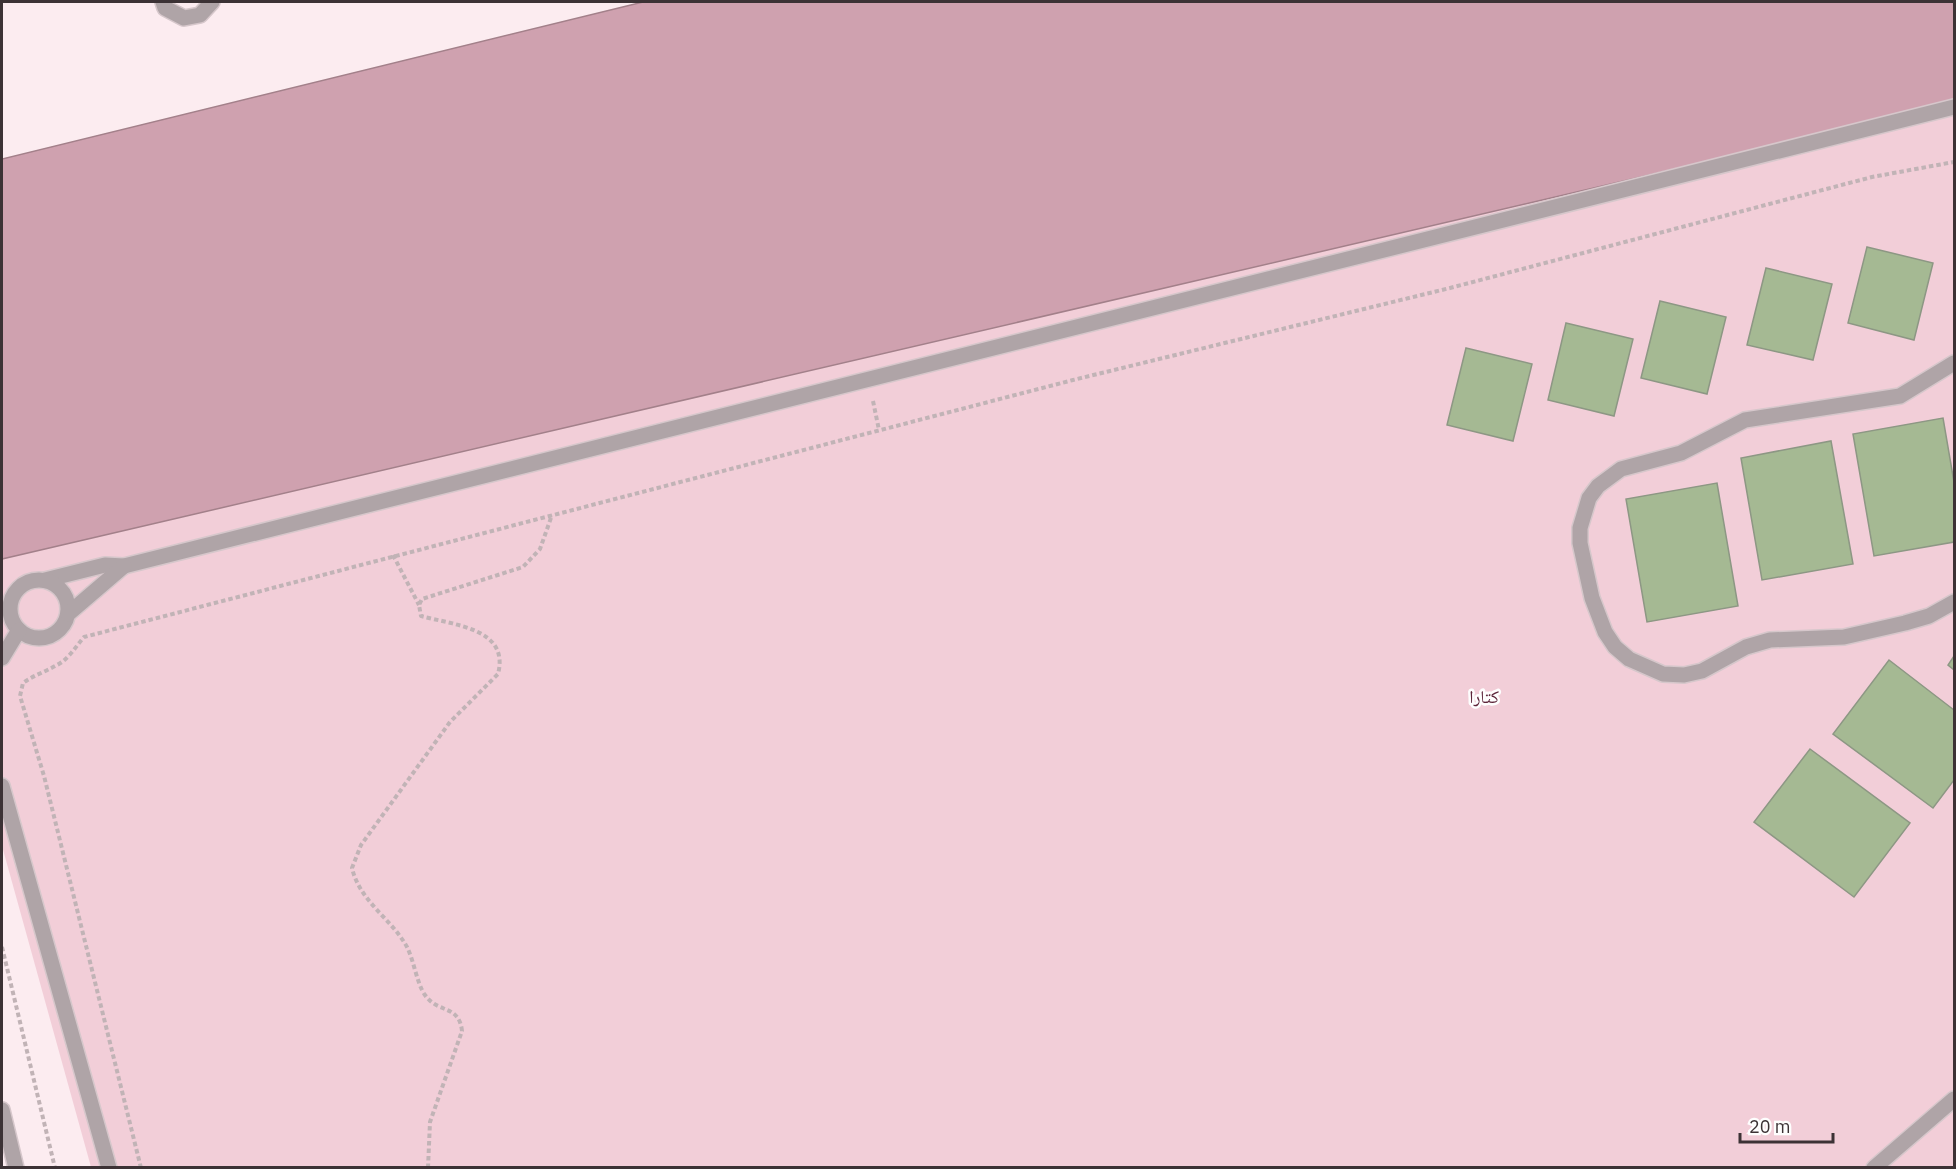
<svg xmlns="http://www.w3.org/2000/svg" width="1956" height="1169" font-family="'IBM Plex Sans','Noto Naskh Arabic',sans-serif">
  <style>
    .green { fill: #f2ced8 }
    .water { fill: #cfa1af; stroke: #a3808a; stroke-width: 1.5 }
    .building { fill: #a5b993; stroke: #8d9784; stroke-width: 1.5 }
    .lines { fill: none; stroke-linecap: round; stroke-linejoin: round }
    .minor-casing { stroke: #d6c7cb; stroke-width: 18 }
    .path { stroke: #c1b3b6; stroke-width: 4; stroke-dasharray: 4.5 3; stroke-linecap: butt }
    .minor { stroke: #afa4a7; stroke-width: 15 }
    .labels { text-anchor: middle; dominant-baseline: central; stroke-width: 5; stroke-linejoin: round; paint-order: stroke }
    .park-label { font-size: 18px; fill: #5d253a; stroke: #fefefe }
  </style>
  <rect width="100%" height="100%" fill="#fcecf0"/>
  <!-- green -->
  <polygon class="green" points="1954,104 1954,1167 91,1167 2,846 2,559"/>
  <!-- water -->
  <polygon class="water" points="643,2 1954,2 1954,104 2,559 2,159"/>
  <!-- building -->
  <g class="building">
    <polygon points="1867,247 1933,263 1914,340 1848,323"/>
    <polygon points="1766,268 1832,284 1813,360 1747,345"/>
    <polygon points="1660,301 1726,317 1707,394 1641,378"/>
    <polygon points="1566,323 1633,339 1614,416 1548,400"/>
    <polygon points="1466,348 1532,364 1513,441 1447,425"/>
    <polygon points="1943,418 1954,482 1954,542 1874,556 1853,434"/>
    <polygon points="1831,441 1853,564 1762,580 1741,458"/>
    <polygon points="1717,483 1738,606 1647,622 1626,499"/>
    <polygon points="1954,656 1954,670 1948,665"/>
    <polygon points="1889,660 1954,710 1954,780 1933,808 1833,734"/>
    <polygon points="1810,749 1910,823 1854,897 1754,822"/>
  </g>
  <g class="lines">
    <defs>
      <g id="minor">
        <polyline points="163,2 165,8 184,18 200,15 212,2"/>
        <polyline points="1954,363 1900,396 1745,420 1681,453 1621,469 1598,486 1589,498 1580,528 1580,543 1592,598 1605,632 1615,647 1629,659 1663,674 1684,675 1702,671 1746,647 1770,640 1844,637 1905,623 1929,616 1954,602"/>
        <polyline points="45,580 105,565 124,566 1954,107"/>
        <circle cx="39" cy="609" r="29"/>
        <polyline points="68,614 124,566"/>
        <polyline points="2,658 19,630"/>
        <polyline points="2,786 109,1168"/>
        <polyline points="2,1110 16,1168"/>
        <polyline points="1874,1168 1954,1099"/>
      </g>
    </defs>
    <!-- minor casing -->
    <use href="#minor" class="minor-casing"/>
    <!-- path -->
    <g class="path">
      <polyline points="873,401 879,430"/>
      <polyline points="393,555 419,605"/>
      <polyline points="2,947 55,1168"/>
      <path d="M 141,1168 L 44,776 L 20,696 L 23,683 C 34,675 45,672 57,665 C 69,659 76,646 84,637 L 1073,380 L 1450,288 L 1872,177 L 1954,162"/>
      <path d="M 428,1168 L 430,1122 L 462,1031 C 459,1004 438,1014 425,995 C 417,984 414,961 407,947 C 391,918 360,902 352,868 L 361,845 L 450,722 L 498,674 C 510,628 453,625 421,616 L 419,605 L 422,599 L 523,567 L 540,549 L 552,515"/>
    </g>
    <!-- minor -->
    <use href="#minor" class="minor"/>
  </g>
  <g class="labels">
    <!-- park labels -->
    <g class="park-label">
      <text x="1484" y="696">كتارا</text>
    </g>
  </g>
  <!-- border -->
  <rect width="1956" height="1169" fill="none" stroke="#3c3235" stroke-width="6"/>
  <!-- scale -->
  <path d="M1740 1133v9h93v-9" fill="none" stroke="#3c3235" stroke-width="3"/>
  <text x="1749" y="1133" font-size="18" fill="#3c3235" stroke="#fefefe" stroke-width="4.5" paint-order="stroke">20 m</text>
</svg>
